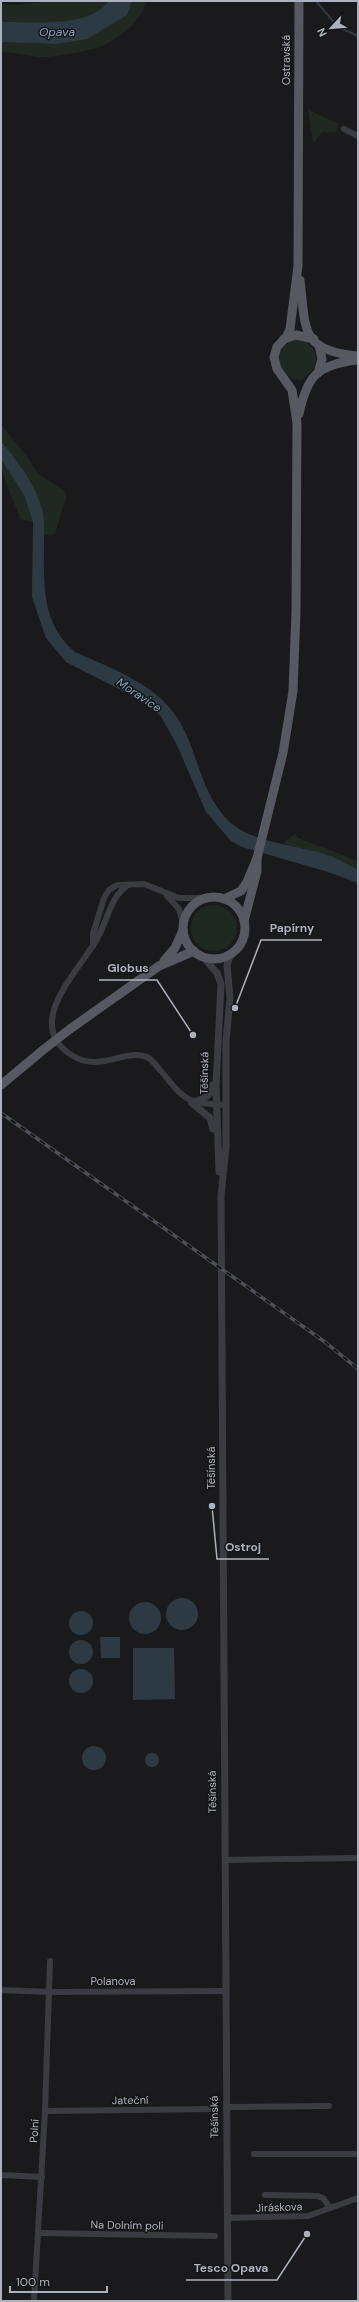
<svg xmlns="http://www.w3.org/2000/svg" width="359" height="2302" font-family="'DM Sans',sans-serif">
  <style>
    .green { fill: #1f2921 }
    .water { fill: #2e3a43 }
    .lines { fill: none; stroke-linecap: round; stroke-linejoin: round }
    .stream { stroke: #2e3a43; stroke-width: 2 }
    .minor { stroke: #3b3c42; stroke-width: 6 }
    .tertiary { stroke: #3b3c42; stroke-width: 7 }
    .primary { stroke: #575962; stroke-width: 9 }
    .rail-casing { stroke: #4e5058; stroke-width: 3.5 }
    .rail { stroke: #151518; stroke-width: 2; stroke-dasharray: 6; stroke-linecap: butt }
    .primary-bridge { stroke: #575962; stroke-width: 9 }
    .labels { text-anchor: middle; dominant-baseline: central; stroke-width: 3; stroke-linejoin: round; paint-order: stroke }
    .street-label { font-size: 11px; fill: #acb2bd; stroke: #151518 }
    .water-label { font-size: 12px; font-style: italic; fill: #81a1bb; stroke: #151518 }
    .leader { fill: none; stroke: #acb2bd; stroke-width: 1.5 }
    .callout-dot { fill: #acb2bd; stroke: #151518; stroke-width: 1.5 }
    .callout-label { font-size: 12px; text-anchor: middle; font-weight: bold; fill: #acb2bd; stroke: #151518; stroke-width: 3; stroke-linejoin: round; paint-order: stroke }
  </style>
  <rect width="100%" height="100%" fill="#1a1a1d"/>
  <!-- green -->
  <g class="green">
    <path d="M 54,1 L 109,1 C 89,29 32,21 1,22 L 1,4 L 16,5 Z"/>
    <path d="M 132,1 L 146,1 C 143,20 119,38 102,46 C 94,50 58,56 47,57 C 34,58 16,52 1,52 L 1,42 L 56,44 L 127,15 Z"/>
    <polygon points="308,108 313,112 339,124 336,133 322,132 313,143"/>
    <path d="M 296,340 C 309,340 320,352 315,366 C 312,371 306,375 302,380 C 277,380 269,348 296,340 Z"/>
    <polygon points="1,425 25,454 38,474 65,491 66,498 55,534 44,535 41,506 20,464 1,441"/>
    <path d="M 1,459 L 24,495 L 33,522 L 20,519 C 15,499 1,480 1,459 Z"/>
    <polygon points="295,834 298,838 358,861 358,870 331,856 282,844"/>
    <circle cx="214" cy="928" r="23"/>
  </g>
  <!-- water -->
  <g class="water">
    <path d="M 109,1 L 132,1 L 127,15 L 87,39 L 56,44 L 1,42 L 1,22 C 32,21 88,29 109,1 Z"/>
    <path d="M 1,441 C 17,460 33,481 41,506 C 45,516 44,528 44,539 C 44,581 40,623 75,652 C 110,668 154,683 176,716 C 199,750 199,794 231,823 C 253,843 303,846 331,856 C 340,860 349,865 358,870 L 358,883 L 328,872 L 242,847 L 231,841 L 206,812 L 176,743 L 160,715 L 127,693 L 66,662 L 46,638 L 32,597 L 33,522 L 24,495 L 1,459 Z"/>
    <circle cx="182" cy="1614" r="16"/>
    <circle cx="145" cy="1618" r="16"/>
    <circle cx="81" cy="1623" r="12"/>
    <polygon points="100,1637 120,1637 120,1658 101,1658"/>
    <circle cx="81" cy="1652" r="12"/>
    <polygon points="133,1648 174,1648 175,1699 133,1700"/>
    <circle cx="81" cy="1681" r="12"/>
    <circle cx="94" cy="1758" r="12"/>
    <circle cx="152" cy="1760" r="7"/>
  </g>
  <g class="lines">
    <!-- stream -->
    <polyline class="stream" points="316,1 338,27 358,36"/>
    <!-- minor -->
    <g class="minor">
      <polyline points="344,129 358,136"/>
      <path d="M 128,885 C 110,897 108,920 97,939 C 79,971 21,1025 73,1056 C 101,1073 124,1048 147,1057 C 153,1060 157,1067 162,1072 C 185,1101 187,1103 225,1105"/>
      <polyline points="167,896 179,909 183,922"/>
      <polyline points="93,946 93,934 104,898 109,890 117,885 144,884 179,898 204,898"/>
      <polyline points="225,1860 358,1858"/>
      <polyline points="1,1990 50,1992 226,1991"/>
      <polyline points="226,2107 329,2106"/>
      <polyline points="45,2111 215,2109"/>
      <polyline points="254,2154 358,2154"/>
      <polyline points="1,2175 42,2177"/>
      <polyline points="265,2195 318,2196 323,2198 330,2208"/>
      <polyline points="228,2218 308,2216 358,2198"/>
      <polyline points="38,2233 215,2236"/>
      <polyline points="34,2301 45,2111 50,1961"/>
    </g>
    <!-- tertiary -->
    <g class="tertiary">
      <polyline points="203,957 217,973 221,984 216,1086 219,1172"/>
      <path d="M 192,1103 C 202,1099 212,1097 213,1085"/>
      <polyline points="192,1103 210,1118 213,1129"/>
      <polyline points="228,2301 221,1196 226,1147 226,1042 230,998 227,965 231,953"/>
    </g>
    <!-- primary -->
    <g class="primary">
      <path d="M 300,280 C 306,328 299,351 358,356"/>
      <polyline points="284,339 296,335 314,339"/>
      <polyline points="318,373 322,359 319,345"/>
      <path d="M 299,414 C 307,376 317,365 356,360"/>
      <circle cx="214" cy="928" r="31"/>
      <polyline points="224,899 241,891 247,882 257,858 283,753 293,691 296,612 297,423 292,390 277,369 274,357 277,347 287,336 290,329 298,266 299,1"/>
      <polyline points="244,921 257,871 257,859"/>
      <polyline points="164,961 175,948 183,930"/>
      <polyline points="70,1029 159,966 194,951"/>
      <polyline points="1,1085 43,1050"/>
    </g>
    <defs>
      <polyline id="rail" points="1,1113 325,1342 358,1369"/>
    </defs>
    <!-- rail casing -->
    <use href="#rail" class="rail-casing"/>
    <!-- rail -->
    <use href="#rail" class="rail"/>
    <!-- primary-bridge -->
    <polyline class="primary-bridge" points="43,1050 70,1029"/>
  </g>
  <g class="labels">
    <!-- street labels -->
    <g class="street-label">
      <text transform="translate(286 60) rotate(-90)">Ostravská</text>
      <text transform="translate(204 1073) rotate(-89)">Těšínská</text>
      <text transform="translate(211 1468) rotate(-90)">Těšínská</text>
      <text transform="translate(212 1792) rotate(-91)">Těšínská</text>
      <text x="113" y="1981">Polanova</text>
      <text transform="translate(130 2100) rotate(-1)">Jateční</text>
      <text transform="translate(214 2117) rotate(-91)">Těšínská</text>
      <text transform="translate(34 2131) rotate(-87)">Polní</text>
      <text transform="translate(279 2207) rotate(-2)">Jiráskova</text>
      <text transform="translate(127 2225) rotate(1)">Na Dolním poli</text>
    </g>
    <!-- water labels -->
    <g class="water-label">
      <text x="57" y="32">Opava</text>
      <text transform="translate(139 695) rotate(34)">Moravice</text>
    </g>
  </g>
  <!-- callouts -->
  <path class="leader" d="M235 1008L261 940H322M193 1035L157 980H99M212 1506L217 1559H269M307 2234L277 2280H186"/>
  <g class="callout-dot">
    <circle cx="235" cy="1008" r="4"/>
    <circle cx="193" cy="1035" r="4"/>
    <circle cx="212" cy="1506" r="4"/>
    <circle cx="307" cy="2234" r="4"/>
  </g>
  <g class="callout-label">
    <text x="292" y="932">Papírny</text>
    <text x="128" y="972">Globus</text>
    <text x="243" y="1551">Ostroj</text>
    <text x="231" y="2272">Tesco Opava</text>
  </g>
  <!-- border -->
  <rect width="359" height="2302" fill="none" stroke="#acb2bd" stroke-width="4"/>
  <!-- north arrow -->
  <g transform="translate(331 28) rotate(244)" stroke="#151518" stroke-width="3" paint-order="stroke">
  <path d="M0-3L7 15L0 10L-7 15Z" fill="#acb2bd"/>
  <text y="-6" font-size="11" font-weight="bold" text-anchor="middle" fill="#acb2bd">N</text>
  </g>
  <!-- scale -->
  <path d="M10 2286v6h97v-6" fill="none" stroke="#acb2bd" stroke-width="2"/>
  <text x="16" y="2286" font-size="12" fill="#acb2bd" stroke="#151518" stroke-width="3" paint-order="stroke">100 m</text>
</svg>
